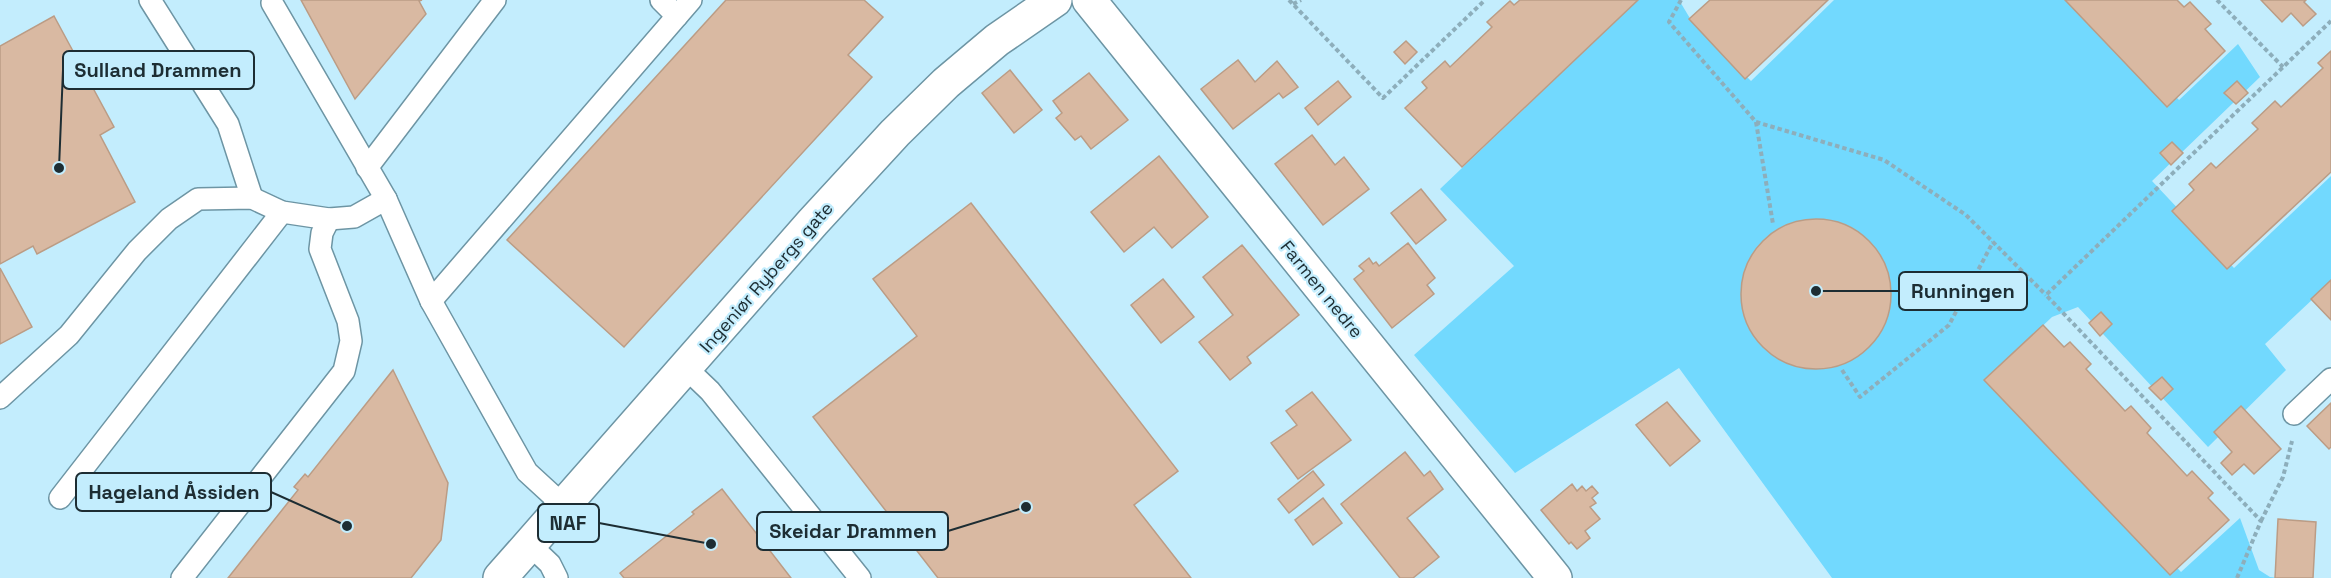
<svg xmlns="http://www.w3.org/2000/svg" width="2331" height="578" font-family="'Space Grotesk',sans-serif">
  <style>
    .green { fill: #72d9fe }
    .building { fill: #d9b9a2; stroke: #bb9c85; stroke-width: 1.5 }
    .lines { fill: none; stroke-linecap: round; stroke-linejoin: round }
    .service-casing { stroke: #6d95a4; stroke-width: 24 }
    .minor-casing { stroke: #6d95a4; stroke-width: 36 }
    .path { stroke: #8daebb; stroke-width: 4; stroke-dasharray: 4.5 3; stroke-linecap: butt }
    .service { stroke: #fff; stroke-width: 21 }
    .minor { stroke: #fff; stroke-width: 33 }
    .labels { text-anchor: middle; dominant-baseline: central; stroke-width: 4.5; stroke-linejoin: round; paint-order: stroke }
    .street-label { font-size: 18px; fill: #1d2d33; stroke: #c3edfd }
    .leader { fill: none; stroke: #1d2d33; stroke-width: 2 }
    .callout-dot { fill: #1d2d33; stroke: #c3edfd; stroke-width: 2 }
    .callout { fill: #c3edfd; stroke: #1d2d33; stroke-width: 2 }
    .callout-label { font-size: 20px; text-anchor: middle; font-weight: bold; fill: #1d2d33 }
  </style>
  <rect width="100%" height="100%" fill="#c3edfd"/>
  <!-- green -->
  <polygon class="green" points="1638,0 1679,0 1691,20 1751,81 1834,0 2083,0 2179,100 2238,44 2260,77 2152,181 2234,268 2331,176 2331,282 2265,344 2286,370 2208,447 2078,307 2052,317 1994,372 2181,572 2240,518 2259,570 2270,577 2279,578 1832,578 1679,368 1515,473 1414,355 1514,266 1440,189"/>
  <!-- building -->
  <g class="building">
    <polygon points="301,0 422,0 419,1 426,14 355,99"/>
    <polygon points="726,0 864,0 883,17 848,55 872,77 624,347 507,240"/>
    <polygon points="1520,0 1638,0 1462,167 1405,108 1427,88 1422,82 1445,61 1450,67 1492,27 1487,22 1510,1 1514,5"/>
    <polygon points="1710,0 1828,0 1745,79 1689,19"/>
    <polygon points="2065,0 2177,0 2184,7 2190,2 2211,24 2205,29 2225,51 2167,107"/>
    <polygon points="2261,0 2306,0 2304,2 2316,14 2303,26 2291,13 2282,22"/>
    <polygon points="54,16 114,127 100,135 135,202 37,254 33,246 0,264 0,46"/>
    <polygon points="1406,41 1417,52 1405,64 1394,52"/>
    <polygon points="2331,51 2331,172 2227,269 2172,211 2194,190 2189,184 2211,163 2216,168 2258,129 2252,123 2275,101 2281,107 2323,68 2318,63"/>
    <polygon points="1238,60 1255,82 1277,61 1298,87 1283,98 1279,93 1233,129 1201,89"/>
    <polygon points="1010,70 1042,110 1014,133 982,93"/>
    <polygon points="1089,73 1128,120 1091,149 1081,136 1075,140 1056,118 1062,113 1053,101"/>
    <polygon points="1338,81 1351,97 1318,125 1305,108"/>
    <polygon points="2237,81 2248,93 2236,104 2224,93"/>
    <polygon points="1312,135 1335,165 1344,157 1369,189 1323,225 1275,164"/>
    <polygon points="2172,142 2183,153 2171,165 2160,153"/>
    <polygon points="1159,156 1208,217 1172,248 1154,227 1124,252 1091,212"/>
    <polygon points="1421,189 1446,220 1416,244 1391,213"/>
    <polygon points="971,203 1178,471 1134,505 1191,578 938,578 813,417 917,336 873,279"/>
    <circle cx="1816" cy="294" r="75"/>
    <polygon points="1408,243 1435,278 1427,285 1434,294 1392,328 1354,279 1364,271 1359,266 1369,258 1373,264 1376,262 1379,266"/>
    <polygon points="1242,245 1299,315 1247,357 1251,363 1230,380 1199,342 1233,315 1203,277"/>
    <polygon points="0,268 32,327 0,344"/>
    <polygon points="1163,279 1194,317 1161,343 1131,305"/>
    <polygon points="2331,280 2331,320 2311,299"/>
    <polygon points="2101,312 2112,324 2100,336 2089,323"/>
    <polygon points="2043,325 2064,347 2070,342 2091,364 2086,369 2125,411 2131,406 2151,428 2147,433 2187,476 2192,471 2213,493 2208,498 2229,520 2170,575 1984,380"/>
    <polygon points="393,370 448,483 441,540 411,578 228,578 298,490 294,487 305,474 308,477"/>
    <polygon points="2162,377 2173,389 2161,400 2149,388"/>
    <polygon points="1312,392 1351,440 1298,479 1271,443 1297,425 1286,411"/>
    <polygon points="1667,402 1700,441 1670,466 1636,425"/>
    <polygon points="2331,403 2331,447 2329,449 2307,426"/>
    <polygon points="2241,406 2281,449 2254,474 2244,464 2232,475 2221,463 2232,452 2214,432"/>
    <polygon points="1405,452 1424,476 1430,471 1443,489 1407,518 1439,557 1413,578 1400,578 1341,504"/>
    <polygon points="1313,471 1324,485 1289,513 1278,499"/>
    <polygon points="1572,484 1577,491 1582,486 1586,491 1592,486 1598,493 1592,498 1596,503 1590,507 1600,519 1585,531 1590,538 1577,549 1571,542 1569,544 1541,510"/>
    <polygon points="722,489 791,578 624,578 620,573 694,514 692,512"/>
    <polygon points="1323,498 1342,523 1313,545 1295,520"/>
    <polygon points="2278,519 2316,522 2313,578 2275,578"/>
  </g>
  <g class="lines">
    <defs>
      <g id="service">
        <polyline points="150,0 228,124 252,198"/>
        <polyline points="661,0 677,16"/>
        <polyline points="272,3 386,199 431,301 527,472 564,506"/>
        <polyline points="367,168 495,0"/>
        <polyline points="431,301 691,0"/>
        <polyline points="686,368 710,391 860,578"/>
        <polyline points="0,398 69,335 137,251 169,219 198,199 252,198 282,212 329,219 354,217 386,199"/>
        <polyline points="2294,414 2331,379"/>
        <polyline points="60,498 282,212"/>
        <polyline points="530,545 550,564 557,578"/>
        <polyline points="182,578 344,371 351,341 348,321 320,249 322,233 329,219"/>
      </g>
      <g id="minor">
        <polyline points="1089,0 1555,578"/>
        <polyline points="500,578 813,222 895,133 946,83 997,40 1055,0"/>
      </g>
    </defs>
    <!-- service casing -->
    <use href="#service" class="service-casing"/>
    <!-- minor casing -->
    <use href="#minor" class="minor-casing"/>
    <!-- path -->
    <g class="path">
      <polyline points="1289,0 1383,98 1485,0"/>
      <polyline points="1681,0 1669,22 1756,122 1884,160 1966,215 2046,295"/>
      <polyline points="2217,0 2283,67"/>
      <polyline points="1293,4 1301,0"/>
      <polyline points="1756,122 1773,224"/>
      <polyline points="1842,370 1860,397 1949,325 1993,242"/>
      <polyline points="2261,521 2283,477 2292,441"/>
      <polyline points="2237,578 2261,521 2046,295 2331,21"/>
    </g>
    <!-- service -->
    <use href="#service" class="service"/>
    <!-- minor -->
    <use href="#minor" class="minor"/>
  </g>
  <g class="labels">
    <!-- street labels -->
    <g class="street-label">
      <text transform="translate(766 277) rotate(-49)">Ingeniør Rybergs gate</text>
      <text transform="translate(1322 289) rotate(51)">Farmen nedre</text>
    </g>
  </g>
  <!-- callouts -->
  <path class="leader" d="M59 168L63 70M1816 291L1899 291M347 526L271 492M711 544L599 523M1026 507L948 531"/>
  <g class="callout-dot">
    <circle cx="59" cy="168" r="6"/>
    <circle cx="1816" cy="291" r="6"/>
    <circle cx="347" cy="526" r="6"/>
    <circle cx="711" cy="544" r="6"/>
    <circle cx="1026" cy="507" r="6"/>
  </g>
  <g class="callout">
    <rect x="63" y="51" width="191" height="38" rx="6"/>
    <rect x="1899" y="272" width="128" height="38" rx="6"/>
    <rect x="76" y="473" width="195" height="38" rx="6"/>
    <rect x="538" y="504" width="61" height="38" rx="6"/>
    <rect x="757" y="512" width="191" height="38" rx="6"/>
  </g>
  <g class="callout-label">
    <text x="158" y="77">Sulland Drammen</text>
    <text x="1963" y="298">Runningen</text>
    <text x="174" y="499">Hageland Åssiden</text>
    <text x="568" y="530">NAF</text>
    <text x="853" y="538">Skeidar Drammen</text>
  </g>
</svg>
